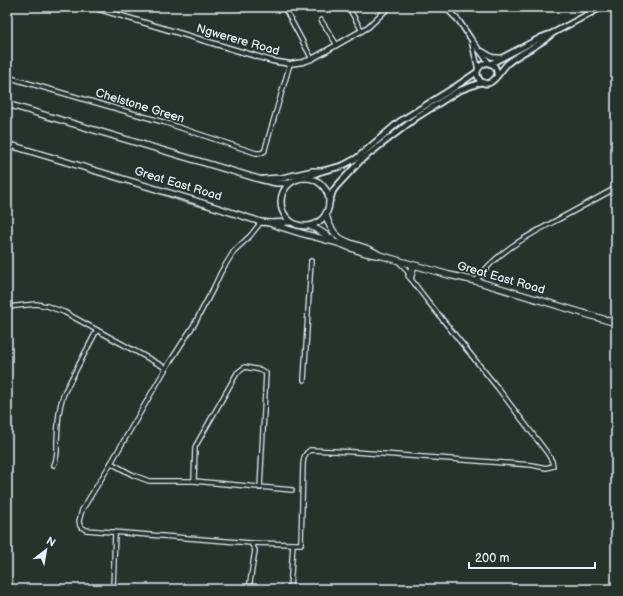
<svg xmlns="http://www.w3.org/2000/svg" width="623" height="596" font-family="'Balsamiq Sans',sans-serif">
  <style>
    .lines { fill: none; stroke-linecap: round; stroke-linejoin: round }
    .stream { stroke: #98a3a5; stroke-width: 1.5 }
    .minor-casing { stroke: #e8f1f8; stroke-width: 6 }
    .tertiary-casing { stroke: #e8f1f8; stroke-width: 7 }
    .secondary-casing { stroke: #e8f1f8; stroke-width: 8 }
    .primary-casing { stroke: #e8f1f8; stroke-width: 8 }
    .trunk-casing { stroke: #e8f1f8; stroke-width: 8 }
    .minor { stroke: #26332d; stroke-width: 3.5 }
    .tertiary { stroke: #26332d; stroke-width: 4 }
    .secondary { stroke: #26332d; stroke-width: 4.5 }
    .primary { stroke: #26332d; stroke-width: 5 }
    .trunk { stroke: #26332d; stroke-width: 5.5 }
    .labels { text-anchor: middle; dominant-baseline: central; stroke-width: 3.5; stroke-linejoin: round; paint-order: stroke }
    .street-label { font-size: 12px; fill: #e8f1f8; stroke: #26332d }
  </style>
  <rect width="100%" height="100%" fill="#26332d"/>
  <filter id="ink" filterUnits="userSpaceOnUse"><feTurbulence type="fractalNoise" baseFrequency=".025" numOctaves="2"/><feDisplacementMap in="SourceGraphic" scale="8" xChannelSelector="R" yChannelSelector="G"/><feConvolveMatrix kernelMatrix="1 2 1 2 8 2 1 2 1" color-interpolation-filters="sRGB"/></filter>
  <g filter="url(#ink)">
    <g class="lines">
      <!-- stream -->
      <polyline class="stream" points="7,149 21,151 125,183 150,190 183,202 219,211"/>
      <defs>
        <g id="minor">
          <polyline points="238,7 245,9 255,7"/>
          <polyline points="284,7 312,59"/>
          <polyline points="350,10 362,31"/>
          <polyline points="321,20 337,45"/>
          <polyline points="7,77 163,122 256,153 261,153 265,151 265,149 290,64"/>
          <polyline points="261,222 250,236 234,251 221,272 213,289 195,323 166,368 111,463 82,510 79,521 80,526 86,530 251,543 293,544 290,589"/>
          <polyline points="400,263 404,267 409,274"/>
          <polyline points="411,279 415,265"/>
          <path d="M 476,281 C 496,252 529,235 559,219 C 578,209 597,198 616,188"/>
          <polyline points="7,287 9,306"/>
          <polyline points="7,307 36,304 47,306 64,312 166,368"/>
          <polyline points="304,380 311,261"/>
          <polyline points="111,463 133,475 149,481 194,481 292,490"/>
          <path d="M 54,465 C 58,457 57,449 57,441 C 58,424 58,407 65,391 L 97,330"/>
          <polyline points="194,481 195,447 237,373 245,367 261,370 266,373 260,488"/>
          <path d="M 293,544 L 301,544 L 303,464 C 304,457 304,454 310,450 L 355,452 L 532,465 L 546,468 L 553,466 L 552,461 L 548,454 L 497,387 L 426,299 L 411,279 L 408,276 L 412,264"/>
          <polyline points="113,589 115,532"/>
          <polyline points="249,589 255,550 251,543"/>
        </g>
        <g id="tertiary">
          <polyline points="92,7 272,61 290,64 303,62 312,59 368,27 389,7"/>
          <polyline points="445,7 459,21 471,39 489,63"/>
          <polyline points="472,43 478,68"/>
          <polyline points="482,51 492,57 502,58"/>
        </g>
        <g id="secondary">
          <polyline points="490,64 542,37 553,33 602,7"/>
          <path d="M 497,76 C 498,61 482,58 477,72 C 477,78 481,85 489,83 C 496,81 502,68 508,63 C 522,51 540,46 553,33"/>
          <polyline points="305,178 322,171 342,166 357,158 399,122 455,87 477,72"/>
          <polyline points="329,203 333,191 336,187 361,160 417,117 458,91 482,82"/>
        </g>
        <g id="primary">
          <polyline points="7,104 259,179 276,183 290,183"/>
          <polyline points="7,144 196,201 261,222 270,223 291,222"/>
          <circle cx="305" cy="202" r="24"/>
          <polyline points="264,179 282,178 313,171 322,171"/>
        </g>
        <g id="trunk">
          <path d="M 326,214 C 327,219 329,225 332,229 C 341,246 365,244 379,255"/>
          <path d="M 270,223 C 293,232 317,237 341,244 C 352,248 367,255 379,255 L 449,275 L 476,281 L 616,323"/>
          <polyline points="310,226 320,231 332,239"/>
        </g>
      </defs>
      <!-- minor casing -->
      <use href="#minor" class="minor-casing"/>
      <!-- tertiary casing -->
      <use href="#tertiary" class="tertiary-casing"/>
      <!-- secondary casing -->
      <use href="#secondary" class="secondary-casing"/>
      <!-- primary casing -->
      <use href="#primary" class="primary-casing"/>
      <!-- trunk casing -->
      <use href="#trunk" class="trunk-casing"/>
      <!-- minor -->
      <use href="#minor" class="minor"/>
      <!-- tertiary -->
      <use href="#tertiary" class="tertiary"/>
      <!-- secondary -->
      <use href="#secondary" class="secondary"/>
      <!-- primary -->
      <use href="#primary" class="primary"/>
      <!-- trunk -->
      <use href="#trunk" class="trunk"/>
    </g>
  </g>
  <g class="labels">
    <!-- street labels -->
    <g class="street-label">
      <text transform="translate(238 40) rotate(16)">Ngwerere Road</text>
      <text transform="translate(140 106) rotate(17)">Chelstone Green</text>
      <text transform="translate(178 184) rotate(17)">Great East Road</text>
      <text transform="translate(501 278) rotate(16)">Great East Road</text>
    </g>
  </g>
  <!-- margin -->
  <rect width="623" height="596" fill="none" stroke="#26332d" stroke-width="24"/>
  <rect x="12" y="12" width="599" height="572" fill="none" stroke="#e8f1f8" stroke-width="1.5" filter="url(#ink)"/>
  <!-- north arrow -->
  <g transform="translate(46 550) rotate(31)" stroke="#26332d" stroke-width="3" paint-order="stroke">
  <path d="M0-3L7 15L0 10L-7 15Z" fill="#e8f1f8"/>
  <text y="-6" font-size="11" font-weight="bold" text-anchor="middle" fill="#e8f1f8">N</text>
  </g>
  <!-- scale -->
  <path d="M469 562v6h126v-6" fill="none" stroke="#e8f1f8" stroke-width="2"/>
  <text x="475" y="562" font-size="12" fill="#e8f1f8" stroke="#26332d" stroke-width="3" paint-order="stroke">200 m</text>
</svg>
